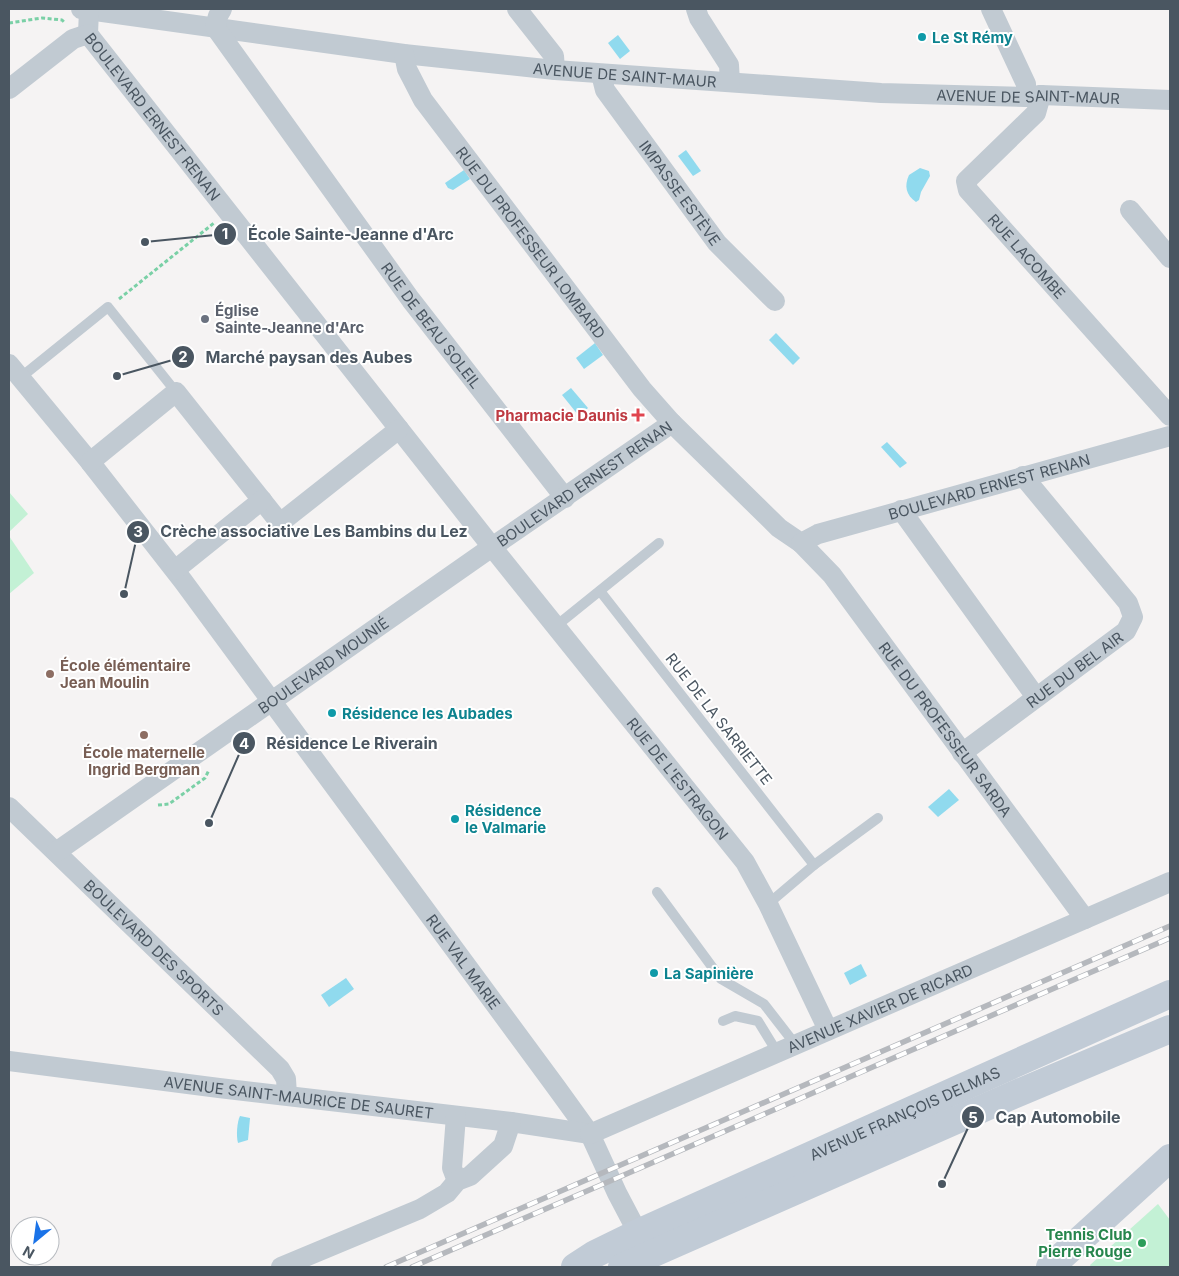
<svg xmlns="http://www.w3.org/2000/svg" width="1179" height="1276" font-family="Inter,sans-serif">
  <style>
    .green { fill: #c3f1d5 }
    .water { fill: #90daee }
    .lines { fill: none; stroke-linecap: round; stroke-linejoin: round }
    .path { stroke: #7ad0a6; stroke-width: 3; stroke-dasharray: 4 2.5; stroke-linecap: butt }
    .lane { stroke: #c1cad2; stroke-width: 10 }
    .street { stroke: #c1cad2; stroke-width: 20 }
    .secondary { stroke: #c1cbd6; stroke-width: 28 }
    .rail-casing { stroke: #b5b8bd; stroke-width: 5.5 }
    .rail { stroke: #fff; stroke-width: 4; stroke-dasharray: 11; stroke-linecap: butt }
    .culture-dot { fill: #0f9aa8; stroke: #fff; stroke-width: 2 }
    .worship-dot { fill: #6b7280; stroke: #fff; stroke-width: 2 }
    .health-dot { fill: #e0444e; stroke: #fff; stroke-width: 2 }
    .education-dot { fill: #8d6e63; stroke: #fff; stroke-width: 2 }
    .leisure-dot { fill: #2e9e5b; stroke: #fff; stroke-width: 2 }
    .labels { text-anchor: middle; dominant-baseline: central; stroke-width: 4; stroke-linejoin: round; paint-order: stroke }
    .culture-label { font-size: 15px; font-weight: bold; fill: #0d838f; stroke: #fff; text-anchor: start }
    .street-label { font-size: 15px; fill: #4a5661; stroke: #fff }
    .worship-label { font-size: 15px; font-weight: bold; fill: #5b616d; stroke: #fff; text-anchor: start }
    .health-label { font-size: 15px; font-weight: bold; fill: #be3a42; stroke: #fff; text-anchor: end }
    .education-label { font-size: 15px; font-weight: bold; fill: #785e54; stroke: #fff; text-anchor: start }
    .leisure-label { font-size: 15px; font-weight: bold; fill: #27864d; stroke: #fff; text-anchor: end }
    .leader { fill: none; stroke: #4a5661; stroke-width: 2 }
    .callout-dot { fill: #4a5661; stroke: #fff; stroke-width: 2 }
    .mark-label { font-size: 15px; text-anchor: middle; font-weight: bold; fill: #fff }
    .callout-label { font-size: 16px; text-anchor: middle; font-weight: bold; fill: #4a5661; stroke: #fff; stroke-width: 4; stroke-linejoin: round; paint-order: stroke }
  </style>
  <rect width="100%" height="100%" fill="#f5f3f3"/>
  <!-- green -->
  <g class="green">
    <polygon points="9,492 28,514 9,532"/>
    <polygon points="9,536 34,573 9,594"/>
    <polygon points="1158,1204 1170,1220 1170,1267 1091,1267 1090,1265"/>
  </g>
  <!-- water -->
  <g class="water">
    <polygon points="618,35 630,51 620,59 608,43"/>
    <polygon points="686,150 701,171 693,176 678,156"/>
    <path d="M 920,168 L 929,171 L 930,176 L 921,192 L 919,200 L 916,202 C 906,195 904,186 909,175 Z"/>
    <polygon points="464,170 470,179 453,190 448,188 445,183"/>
    <polygon points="776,333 800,358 793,365 769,340"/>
    <polygon points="595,343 603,355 584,369 576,358"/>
    <polygon points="571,388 588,408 579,416 562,395"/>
    <polygon points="887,442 907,463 900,468 881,447"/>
    <polygon points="949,789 959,800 938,817 928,807"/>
    <polygon points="861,964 867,976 850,985 844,973"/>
    <polygon points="346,978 354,989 329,1007 321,995"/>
    <path d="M 240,1116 L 250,1118 L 248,1140 L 238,1143 C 236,1136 237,1122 240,1116 Z"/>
  </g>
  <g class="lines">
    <!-- path -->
    <g class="path">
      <polyline points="9,23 42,18 62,20 64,22"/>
      <polyline points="119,299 214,223"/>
      <polyline points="158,805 169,804 205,778 209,770"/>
    </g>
    <!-- lane -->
    <g class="lane">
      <polyline points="20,378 108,307 176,392"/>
      <polyline points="600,591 814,865"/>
      <polyline points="556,626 659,543"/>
      <polyline points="657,892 721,979 764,1004 795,1044"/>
      <polyline points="768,904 814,865 878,818"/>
      <polyline points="723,1021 735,1016 758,1021 777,1052"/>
    </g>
    <!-- street -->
    <g class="street">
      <path id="s1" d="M 81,9 L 404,54 L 555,70 L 881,93 L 1026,97 L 1041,95 L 1170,100"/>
      <path id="s2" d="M 222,9 L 218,16 L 215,27 L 411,300 L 565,498"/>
      <polyline points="517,9 554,56 555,70"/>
      <polyline points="696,9 699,18 729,65 730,82"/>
      <polyline points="991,9 1026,84 1026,97"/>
      <path id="s3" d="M 89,10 L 88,34 L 492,547 L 672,423 L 779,528 L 801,543 L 818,534 L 1170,436"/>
      <path id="s4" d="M 404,54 L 407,69 L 423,100 L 642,389 L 672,423"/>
      <path id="s5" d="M 601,74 L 605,90 L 717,243 L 775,301"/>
      <polyline points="9,89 73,39 88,34"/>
      <path id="s6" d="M 1041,95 L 1036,113 L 966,181 L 968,190 L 1170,416"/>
      <polyline points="1130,210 1170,258"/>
      <path id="s7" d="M 9,364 L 90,462 L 183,581 L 556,1087 L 590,1134 L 617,1193 L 638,1233"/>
      <polyline points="90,462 176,392 280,523 399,429"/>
      <polyline points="901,510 1036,697"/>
      <path id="s8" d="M 801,543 L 832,575 L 1085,919"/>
      <polyline points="175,570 262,500"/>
      <path id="s9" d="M 962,753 L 1126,631 L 1133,617 L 1128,603 L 1023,476"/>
      <path id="s10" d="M 9,807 L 280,1069 L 286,1079 L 287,1095"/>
      <path id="s11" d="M 56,852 L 492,547 L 745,862 L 768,904 L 828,1030"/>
      <path id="s12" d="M 9,1061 L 219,1088 L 511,1122 L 590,1134"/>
      <polyline points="456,1116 452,1168 457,1181"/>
      <path id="s13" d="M 590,1134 L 1170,882"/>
      <polyline points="281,1267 420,1209 447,1193 457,1181 470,1176 503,1146 511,1122"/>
    </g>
    <!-- secondary -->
    <g class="secondary">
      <path id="s14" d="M 575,1267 L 595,1254 L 638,1233 L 1170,994"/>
      <polyline points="622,1267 1011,1096 1170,1029"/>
      <polyline points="1050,1267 1170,1158"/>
    </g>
    <defs>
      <g id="rail">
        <polyline points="386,1267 1170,926"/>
        <polyline points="412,1267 1170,938"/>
      </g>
    </defs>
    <!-- rail casing -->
    <use href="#rail" class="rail-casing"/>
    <!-- rail -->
    <use href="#rail" class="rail"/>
  </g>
  <!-- markers -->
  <g class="culture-dot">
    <circle cx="922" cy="37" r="5"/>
    <circle cx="332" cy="713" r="5"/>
    <circle cx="455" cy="819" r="5"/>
    <circle cx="654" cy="973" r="5"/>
  </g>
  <circle class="worship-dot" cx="205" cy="319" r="5"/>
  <path class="health-dot" d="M635.5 407.5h5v5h5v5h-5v5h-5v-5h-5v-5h5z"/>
  <g class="education-dot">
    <circle cx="50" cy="674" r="5"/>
    <circle cx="144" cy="735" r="5"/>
  </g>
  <circle class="leisure-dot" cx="1142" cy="1243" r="5"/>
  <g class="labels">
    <!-- culture labels -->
    <g class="culture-label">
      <text x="932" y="37">Le St Rémy</text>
      <text x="342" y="713">Résidence les Aubades</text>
      <text x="465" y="810">Résidence<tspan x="465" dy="17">le Valmarie</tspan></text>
      <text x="664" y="973">La Sapinière</text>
    </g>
    <!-- street labels -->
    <g class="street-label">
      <text stroke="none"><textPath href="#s1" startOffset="548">AVENUE DE SAINT-MAUR</textPath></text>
      <text stroke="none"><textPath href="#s1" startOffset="952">AVENUE DE SAINT-MAUR</textPath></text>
      <text stroke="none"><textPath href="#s3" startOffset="129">BOULEVARD ERNEST RENAN</textPath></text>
      <text stroke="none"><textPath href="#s5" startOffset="144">IMPASSE ESTÈVE</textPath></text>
      <text stroke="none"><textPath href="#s4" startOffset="229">RUE DU PROFESSEUR LOMBARD</textPath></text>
      <text stroke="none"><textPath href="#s6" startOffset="214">RUE LACOMBE</textPath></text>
      <text stroke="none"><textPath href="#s2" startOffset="388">RUE DE BEAU SOLEIL</textPath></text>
      <text stroke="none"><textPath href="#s3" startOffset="789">BOULEVARD ERNEST RENAN</textPath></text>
      <text stroke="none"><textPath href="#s3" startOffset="1269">BOULEVARD ERNEST RENAN</textPath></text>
      <text stroke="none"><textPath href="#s11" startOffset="326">BOULEVARD MOUNIÉ</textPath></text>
      <text stroke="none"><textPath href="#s9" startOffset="140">RUE DU BEL AIR</textPath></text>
      <text transform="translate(719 719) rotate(52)">RUE DE LA SARRIETTE</text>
      <text stroke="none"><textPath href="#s8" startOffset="236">RUE DU PROFESSEUR SARDA</textPath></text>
      <text stroke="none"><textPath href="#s11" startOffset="829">RUE DE L'ESTRAGON</textPath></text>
      <text stroke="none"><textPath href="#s10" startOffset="202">BOULEVARD DES SPORTS</textPath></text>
      <text stroke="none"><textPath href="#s7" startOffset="751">RUE VAL MARIE</textPath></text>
      <text stroke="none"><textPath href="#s13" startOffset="316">AVENUE XAVIER DE RICARD</textPath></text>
      <text stroke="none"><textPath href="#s12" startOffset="292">AVENUE SAINT-MAURICE DE SAURET</textPath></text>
      <text stroke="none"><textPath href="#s14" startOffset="364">AVENUE FRANÇOIS DELMAS</textPath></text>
    </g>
    <!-- worship labels -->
    <g class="worship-label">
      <text x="215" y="310">Église<tspan x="215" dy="17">Sainte-Jeanne d'Arc</tspan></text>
    </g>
    <!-- health labels -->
    <g class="health-label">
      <text x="628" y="415">Pharmacie Daunis</text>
    </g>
    <!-- education labels -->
    <g class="education-label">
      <text x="60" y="665">École élémentaire<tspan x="60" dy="17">Jean Moulin</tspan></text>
      <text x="144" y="752" text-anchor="middle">École maternelle<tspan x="144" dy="17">Ingrid Bergman</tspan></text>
    </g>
    <!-- leisure labels -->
    <g class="leisure-label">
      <text x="1132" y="1234">Tennis Club<tspan x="1132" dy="17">Pierre Rouge</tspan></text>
    </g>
  </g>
  <!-- callouts -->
  <path class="leader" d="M145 242L225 234M117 376L183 357M124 594L138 532M209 823L244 743M942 1184L973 1117"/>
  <g class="callout-dot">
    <circle cx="145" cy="242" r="5"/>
    <circle cx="117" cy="376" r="5"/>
    <circle cx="124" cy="594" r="5"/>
    <circle cx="209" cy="823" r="5"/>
    <circle cx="942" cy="1184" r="5"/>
    <circle cx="225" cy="234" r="12"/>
    <circle cx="183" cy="357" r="12"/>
    <circle cx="138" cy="532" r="12"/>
    <circle cx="244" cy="743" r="12"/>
    <circle cx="973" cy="1117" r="12"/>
  </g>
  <g class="mark-label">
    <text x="225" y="239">1</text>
    <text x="183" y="362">2</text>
    <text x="138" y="537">3</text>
    <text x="244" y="749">4</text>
    <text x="973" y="1123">5</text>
  </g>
  <g class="callout-label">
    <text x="351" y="240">École Sainte-Jeanne d'Arc</text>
    <text x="309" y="363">Marché paysan des Aubes</text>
    <text x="314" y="537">Crèche associative Les Bambins du Lez</text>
    <text x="352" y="749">Résidence Le Riverain</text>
    <text x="1058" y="1123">Cap Automobile</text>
  </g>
  <!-- border -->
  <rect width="1179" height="1276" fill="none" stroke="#4a5661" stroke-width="20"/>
  <!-- north arrow -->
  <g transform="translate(35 1241) rotate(209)"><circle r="24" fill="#ffffff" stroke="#b7bbc0"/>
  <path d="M0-4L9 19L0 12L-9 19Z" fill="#1a73e8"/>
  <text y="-8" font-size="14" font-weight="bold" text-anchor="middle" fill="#4a5661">N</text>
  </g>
</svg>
